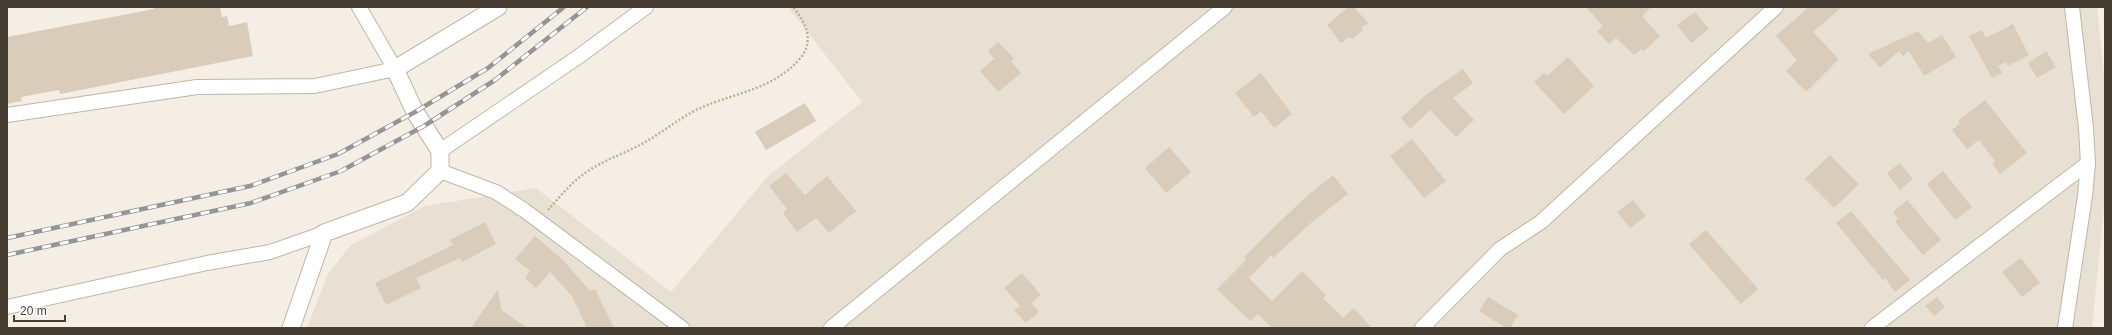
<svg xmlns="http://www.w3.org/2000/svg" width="2112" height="335" font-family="Helvetica,sans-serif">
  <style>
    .residential { fill: #e8e0d2 }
    .building { fill: #d9ccbb }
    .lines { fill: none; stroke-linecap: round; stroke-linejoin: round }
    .minor-casing { stroke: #c0b6a6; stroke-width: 16 }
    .tertiary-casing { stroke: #c0b6a6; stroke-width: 19 }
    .path { stroke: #c3b196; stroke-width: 2.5; stroke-dasharray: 2 2; stroke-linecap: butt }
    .minor { stroke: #fff; stroke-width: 14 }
    .tertiary { stroke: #fff; stroke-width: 17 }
    .rail-casing { stroke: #959595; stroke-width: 4.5 }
    .rail { stroke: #fff; stroke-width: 3; stroke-dasharray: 9; stroke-linecap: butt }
  </style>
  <rect width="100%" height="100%" fill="#f4eee4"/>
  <!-- residential -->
  <polygon class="residential" points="788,7 2097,7 2105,85 2105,198 2092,328 307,328 328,274 351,245 425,206 536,188 671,292 768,176 862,102"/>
  <!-- building -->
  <g class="building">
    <polygon points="154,7 220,7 222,17 227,16 229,26 247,22 253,56 60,94 59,90 21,97 22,101 7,104 7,37 154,9"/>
    <polygon points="1348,7 1354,7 1368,23 1361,28 1363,30 1352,39 1349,37 1341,43 1327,25"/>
    <polygon points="1586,7 1651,7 1642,16 1660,36 1644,51 1641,49 1634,55 1616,38 1609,44 1597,31 1603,26"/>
    <polygon points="1809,7 1842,7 1813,32 1839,59 1806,92 1786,71 1797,60 1776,36"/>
    <polygon points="1695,12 1709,29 1691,43 1677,25"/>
    <polygon points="2013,24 2029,55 2008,66 2006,62 1998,66 2002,73 1992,78 1969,36 1982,30 1986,38"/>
    <polygon points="1918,31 1928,43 1942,35 1956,57 1924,76 1909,51 1903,56 1899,51 1880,68 1868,54"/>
    <polygon points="998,42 1014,58 1011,61 1021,73 998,92 980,71 994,59 988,51"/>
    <polygon points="2046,51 2056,67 2037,78 2028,63"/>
    <polygon points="1568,57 1594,86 1564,114 1534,82 1544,73 1547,76"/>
    <polygon points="1463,69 1473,83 1453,98 1474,120 1456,137 1430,110 1410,129 1401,118 1427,94"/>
    <polygon points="1261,73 1292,114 1274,128 1261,111 1254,117 1235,93"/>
    <polygon points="1985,100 2027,153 2000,174 1992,163 1995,161 1979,140 1967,149 1952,130 1960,123 1958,121"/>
    <polygon points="805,103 816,121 766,150 755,132"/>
    <polygon points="1412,139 1446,181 1424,198 1390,156"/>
    <polygon points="1169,147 1191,172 1166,193 1145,168"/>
    <polygon points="1830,155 1859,184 1834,208 1805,179"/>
    <polygon points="1900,163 1913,179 1900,190 1887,173"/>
    <polygon points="1943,171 1972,207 1955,220 1927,184"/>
    <polygon points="786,173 805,195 827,176 856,211 829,233 816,218 797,232 783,213 787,209 769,186"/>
    <polygon points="1333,175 1348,194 1311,223 1273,258 1271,255 1249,278 1272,301 1302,271 1326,295 1323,298 1343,318 1354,308 1372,328 1272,328 1258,314 1250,321 1217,289 1246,260 1244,257 1269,232 1307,196"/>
    <polygon points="1633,200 1646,216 1630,228 1617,212"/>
    <polygon points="1907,200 1941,240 1923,255 1895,222 1898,219 1893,212"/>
    <polygon points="1851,211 1910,280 1895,292 1885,278 1883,280 1836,223"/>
    <polygon points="485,222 496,244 462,262 460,258 416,278 421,288 386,305 375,283 453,245 450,240"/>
    <polygon points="1706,230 1758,289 1741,304 1689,244"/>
    <polygon points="535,236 563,260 590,291 595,289 614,328 587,328 572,296 550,272 536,288 525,278 530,271 515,259"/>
    <polygon points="2021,258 2040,283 2022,297 2002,272"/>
    <polygon points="1022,273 1041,295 1031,303 1039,312 1026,323 1014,310 1020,306 1004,288"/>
    <polygon points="498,289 501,310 528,328 471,328"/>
    <polygon points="1488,297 1518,315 1510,328 1506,328 1479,311"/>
    <polygon points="1937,297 1945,307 1934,316 1925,306"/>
  </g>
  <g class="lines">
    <defs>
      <g id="minor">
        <polyline points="7,115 197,87 315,86 395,69 359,7"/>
        <polyline points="440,151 578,57 646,7"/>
        <polyline points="440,171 496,192 524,210 682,328"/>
        <polyline points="7,307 207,263 270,252 324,233"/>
        <polyline points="831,328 1225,7"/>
        <polyline points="1422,328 1500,249 1541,222 1776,7"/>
        <polyline points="1872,328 2088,163"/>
        <polyline points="2065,328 2085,196 2088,163 2086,128 2072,7"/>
      </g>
      <polyline id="tertiary" points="291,328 324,233 407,203 440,171 440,151 415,112 395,69 498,7"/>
    </defs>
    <!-- minor casing -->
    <use href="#minor" class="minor-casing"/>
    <!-- tertiary casing -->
    <use href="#tertiary" class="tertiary-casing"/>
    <!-- path -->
    <path class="path" d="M 548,210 C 558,199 568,186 580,177 C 599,161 625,154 647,141 C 664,131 680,118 698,109 C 735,92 775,90 802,56 C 814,39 805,21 793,7"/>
    <!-- minor -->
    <use href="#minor" class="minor"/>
    <!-- tertiary -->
    <use href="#tertiary" class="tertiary"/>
    <defs>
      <g id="rail">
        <polyline points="7,238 250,186 338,154 415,112 488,68 564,7"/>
        <polyline points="7,255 251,203 341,171 424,126 495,80 587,7"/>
      </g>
    </defs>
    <!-- rail casing -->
    <use href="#rail" class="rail-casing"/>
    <!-- rail -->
    <use href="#rail" class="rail"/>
  </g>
  <!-- border -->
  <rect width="2112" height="335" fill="none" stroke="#463e33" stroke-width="16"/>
  <!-- scale -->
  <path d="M14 315v6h51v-6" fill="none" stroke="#463e33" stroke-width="2"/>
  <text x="20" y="315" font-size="12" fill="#463e33" stroke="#ffffff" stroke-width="3" paint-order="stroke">20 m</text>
</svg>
